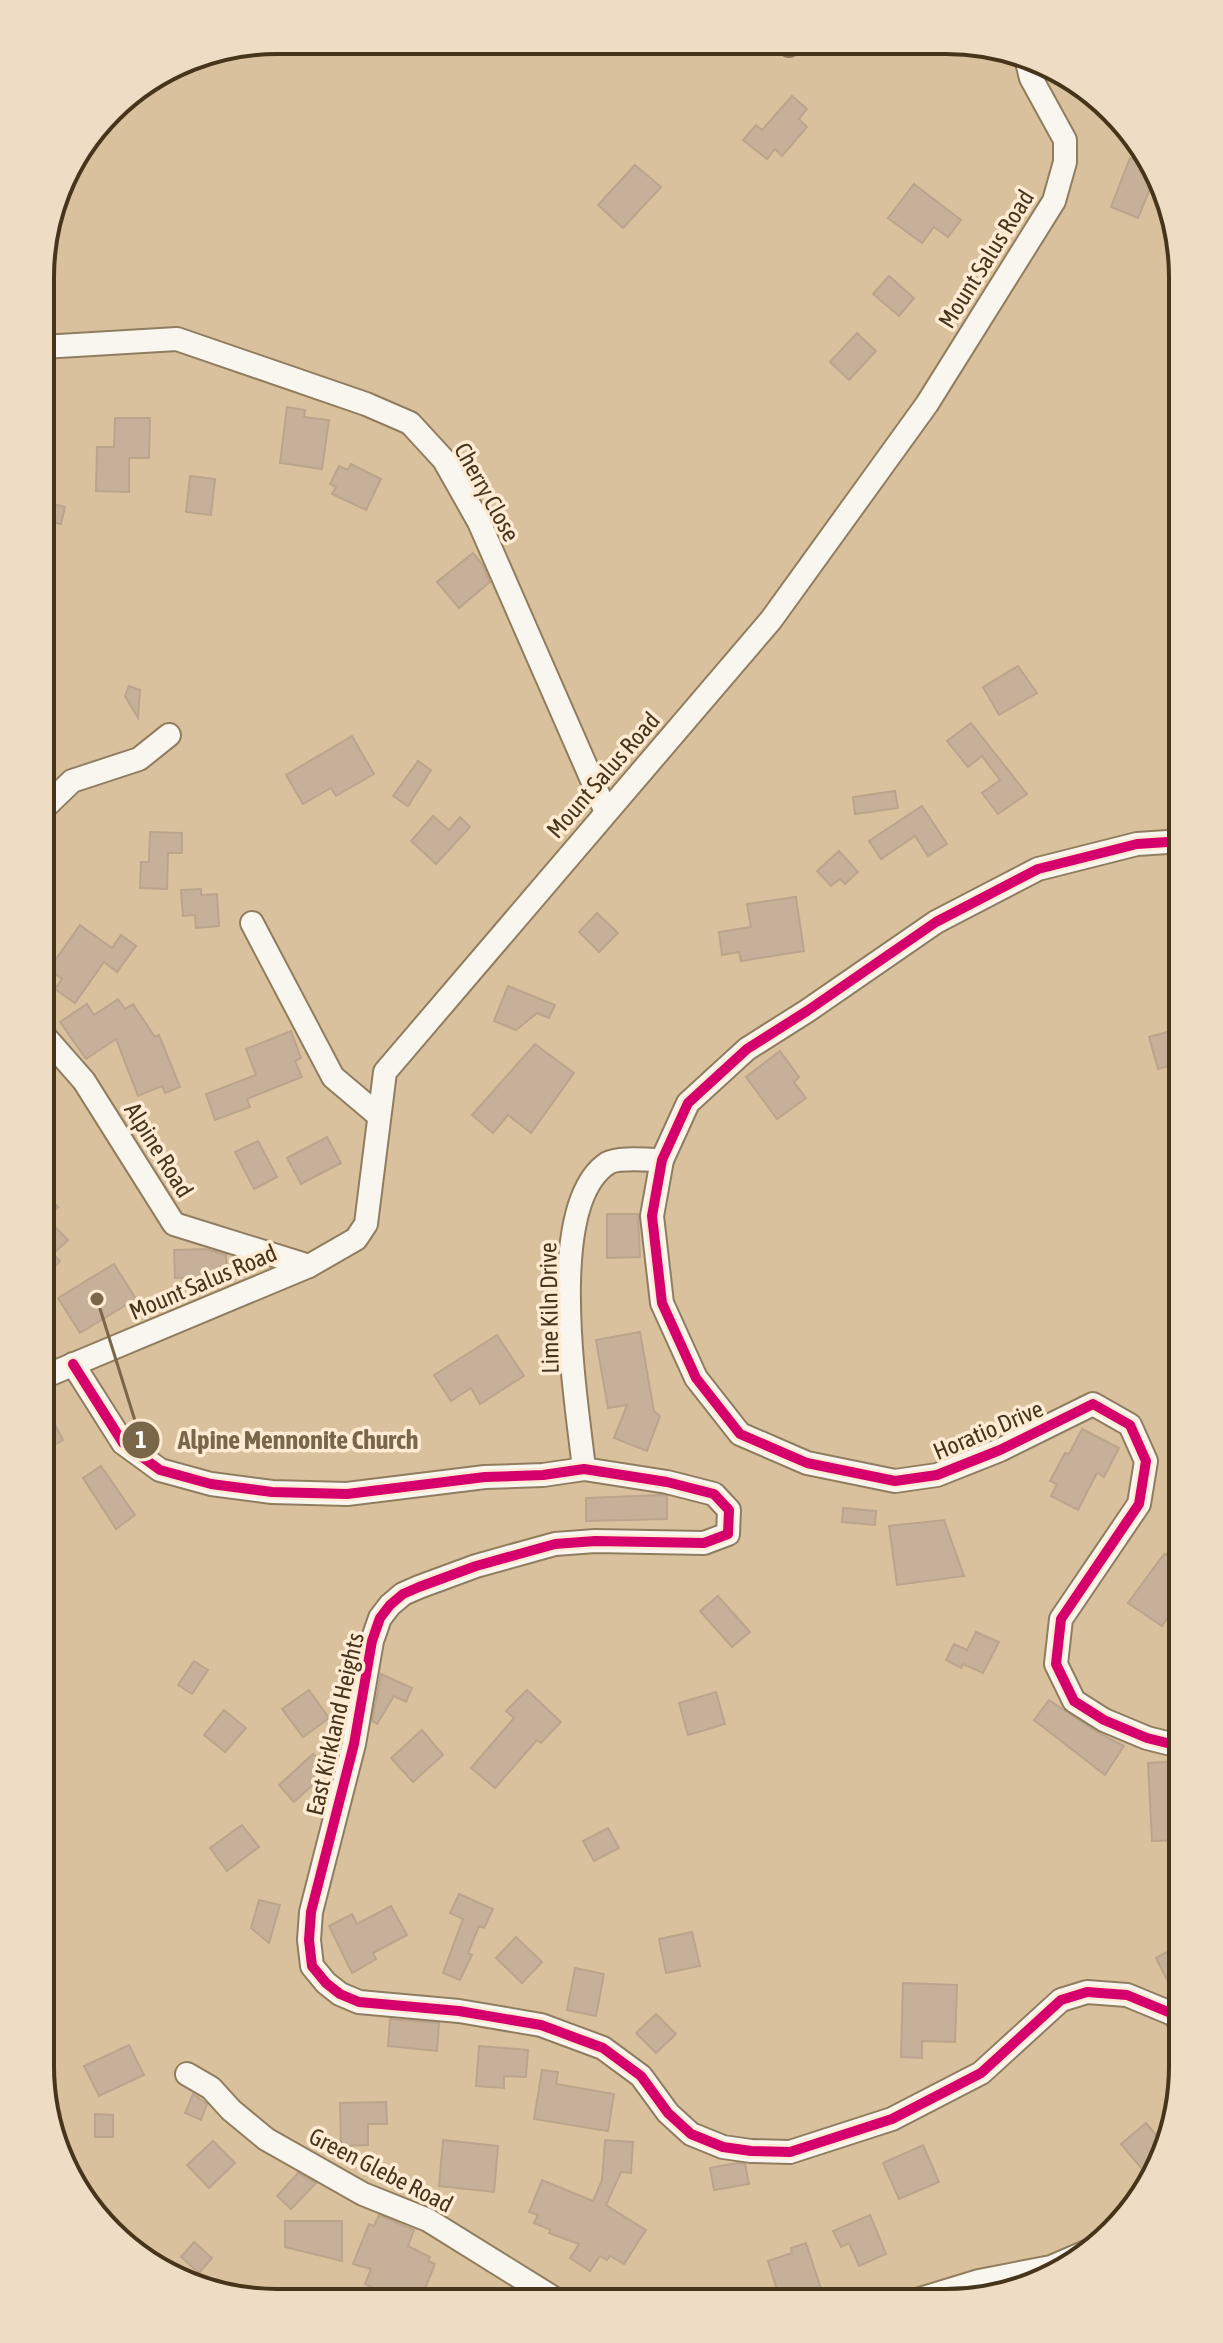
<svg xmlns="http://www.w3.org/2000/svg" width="1223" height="2343" font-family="'Asap Condensed',sans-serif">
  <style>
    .building { fill: #c7b099; stroke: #bba48c; stroke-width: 2 }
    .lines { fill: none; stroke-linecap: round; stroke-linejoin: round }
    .minor-casing { stroke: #907d5f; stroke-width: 26 }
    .minor { stroke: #f9f6f0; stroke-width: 22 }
    .cycleway-casing { stroke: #feebd3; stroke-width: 15 }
    .cycleway { stroke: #d6006c; stroke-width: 10 }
    .labels { text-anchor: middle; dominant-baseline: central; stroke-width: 7; stroke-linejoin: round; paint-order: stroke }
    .street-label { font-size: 24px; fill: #47351b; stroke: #feebd3 }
    .rim { fill: none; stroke: #47351b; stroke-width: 4 }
    .leader { fill: none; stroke: #7a6649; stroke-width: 3 }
    .callout-dot { fill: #7a6649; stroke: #feebd3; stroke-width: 3 }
    .mark-label { font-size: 24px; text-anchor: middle; font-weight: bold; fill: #fff }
    .callout-label { font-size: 26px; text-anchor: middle; font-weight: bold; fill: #7a6649; stroke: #feebd3; stroke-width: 7; stroke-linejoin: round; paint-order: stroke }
  </style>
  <rect width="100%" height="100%" fill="#dac19e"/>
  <!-- building -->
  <g class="building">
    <polygon points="792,96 807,109 799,119 807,127 782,156 775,149 767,159 743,140 756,125 762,130"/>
    <polygon points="1130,158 1145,164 1155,177 1138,218 1111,207"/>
    <polygon points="635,165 661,187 623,228 598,205"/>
    <polygon points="914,184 961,220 948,237 934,227 922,243 888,218"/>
    <polygon points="889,276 914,298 899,316 873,294"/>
    <polygon points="857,333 876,351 849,380 830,362"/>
    <polygon points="287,407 305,410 304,417 329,420 322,469 280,463"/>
    <polygon points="115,418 150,418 149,458 129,458 129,492 96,491 97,447 114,447"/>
    <polygon points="351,464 381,479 366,510 332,494 336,487 330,484 339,466 348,470"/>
    <polygon points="190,476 215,479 211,515 186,512"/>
    <polygon points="42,501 65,507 61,524 42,520"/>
    <polygon points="473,553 482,564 490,582 459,608 437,582"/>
    <polygon points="1018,666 1037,693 999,715 983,687"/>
    <polygon points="129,686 140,690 138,718 125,696"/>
    <polygon points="971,723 1027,794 998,814 982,793 1000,780 982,756 968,767 947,741"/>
    <polygon points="352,736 374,774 336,796 331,788 303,804 286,775"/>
    <polygon points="418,761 431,770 408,806 393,796"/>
    <polygon points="895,791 898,808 855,814 853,797"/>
    <polygon points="922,806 947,844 928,856 915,836 881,859 869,841"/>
    <polygon points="433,816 449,830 460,817 470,827 436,864 411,841"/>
    <polygon points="150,832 182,833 182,853 168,853 167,889 140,888 141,862 149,862"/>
    <polygon points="839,851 858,872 845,884 840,879 831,886 817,871"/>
    <polygon points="201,889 201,895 217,894 219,926 196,928 195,915 183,916 181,890"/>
    <polygon points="796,897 804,951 741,961 739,952 722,955 719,932 751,927 747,904"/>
    <polygon points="597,913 618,933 599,952 579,932"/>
    <polygon points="80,925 112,948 121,935 136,946 117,972 104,962 75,1003 55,989 62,979 49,969"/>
    <polygon points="508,986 555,1005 549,1018 537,1013 516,1030 494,1021"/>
    <polygon points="118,999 125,1009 133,1004 155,1037 159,1035 180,1087 165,1093 162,1086 138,1096 116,1039 86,1059 60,1022 87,1004 94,1015"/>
    <polygon points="1178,1029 1183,1045 1183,1062 1158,1069 1149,1037"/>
    <polygon points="291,1031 301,1058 295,1061 302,1077 247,1099 250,1107 215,1120 206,1094 256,1075 246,1049"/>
    <polygon points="535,1044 574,1073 531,1133 508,1115 493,1133 472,1115"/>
    <polygon points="780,1051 799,1077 794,1082 806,1098 777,1119 746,1077"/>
    <polygon points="327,1137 341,1163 301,1184 287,1158"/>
    <polygon points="258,1141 277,1177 254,1189 235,1152"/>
    <polygon points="41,1190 58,1207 47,1219 68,1240 53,1254 60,1261 41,1281"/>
    <polygon points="607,1214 638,1214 640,1257 607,1258"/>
    <polygon points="206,1249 226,1255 227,1276 175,1278 174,1250"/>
    <polygon points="114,1264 136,1299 80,1333 58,1298"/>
    <polygon points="640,1332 654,1411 660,1416 647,1451 614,1438 627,1405 608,1408 596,1340"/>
    <polygon points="497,1335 524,1376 480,1404 471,1388 451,1401 434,1375"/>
    <polygon points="41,1399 63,1440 41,1453"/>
    <polygon points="1082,1429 1119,1448 1104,1477 1097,1473 1078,1510 1051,1496 1057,1484 1050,1481 1065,1453 1069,1454"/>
    <polygon points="101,1466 135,1515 116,1529 83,1478"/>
    <polygon points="662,1495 667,1496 667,1519 586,1521 586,1498"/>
    <polygon points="843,1508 876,1511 875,1525 842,1522"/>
    <polygon points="944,1520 964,1576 897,1585 889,1526"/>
    <polygon points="1183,1530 1183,1595 1162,1626 1128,1603 1164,1554 1166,1555"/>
    <polygon points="718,1596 750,1632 732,1647 700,1611"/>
    <polygon points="976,1632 999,1642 983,1673 963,1664 961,1668 946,1660 954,1644 967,1650"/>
    <polygon points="194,1661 208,1670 192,1694 178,1685"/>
    <polygon points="381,1674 412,1688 406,1702 394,1696 377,1724 372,1721"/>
    <polygon points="309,1690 329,1718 303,1737 282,1709"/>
    <polygon points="527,1690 561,1722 541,1743 537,1740 495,1788 471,1768 514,1718 506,1711"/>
    <polygon points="716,1692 725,1724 688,1735 679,1703"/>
    <polygon points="1049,1700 1097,1732 1124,1746 1105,1775 1034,1720"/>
    <polygon points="224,1710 246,1728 225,1752 204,1735"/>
    <polygon points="422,1730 443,1755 413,1782 391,1758"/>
    <polygon points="313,1754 329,1770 294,1802 279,1785"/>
    <polygon points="1183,1761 1183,1840 1152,1841 1148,1763"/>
    <polygon points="242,1825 259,1847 227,1871 210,1848"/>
    <polygon points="608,1828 619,1848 594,1861 583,1841"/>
    <polygon points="459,1894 493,1909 484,1928 479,1926 468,1953 472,1955 460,1980 443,1973 463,1919 450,1913"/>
    <polygon points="259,1900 280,1905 269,1943 251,1928"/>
    <polygon points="391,1906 407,1935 373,1953 376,1959 352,1973 329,1926 352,1914 357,1924"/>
    <polygon points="692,1932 700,1966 666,1973 659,1939"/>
    <polygon points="516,1937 542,1962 522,1983 496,1958"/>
    <polygon points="1182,1944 1182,2004 1178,2001 1156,1958"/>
    <polygon points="575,1968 604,1974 596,2016 567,2010"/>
    <polygon points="903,1983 957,1985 955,2042 922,2041 922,2058 901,2057"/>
    <polygon points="656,2014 676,2034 656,2053 636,2033"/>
    <polygon points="390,2019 439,2023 437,2051 388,2046"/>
    <polygon points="129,2045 144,2075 99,2096 84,2066"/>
    <polygon points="479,2046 528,2050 526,2077 504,2076 504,2088 476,2086"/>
    <polygon points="542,2070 558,2072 556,2084 614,2094 608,2131 534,2119"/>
    <polygon points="193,2094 207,2104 201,2120 185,2113"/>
    <polygon points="386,2102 387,2124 368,2124 368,2145 341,2146 340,2103"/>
    <polygon points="95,2114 113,2115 113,2137 95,2137"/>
    <polygon points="1146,2123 1167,2148 1142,2169 1121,2144"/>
    <polygon points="443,2140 498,2146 494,2192 439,2186"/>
    <polygon points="605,2140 633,2142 631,2173 621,2172 606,2205 646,2230 624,2264 610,2256 607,2260 600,2256 590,2271 570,2258 579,2244 549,2233 551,2230 534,2223 538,2215 529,2212 542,2180 593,2201 602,2180"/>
    <polygon points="213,2141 235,2163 209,2188 187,2165"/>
    <polygon points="923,2145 939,2182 899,2199 883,2163"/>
    <polygon points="737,2163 745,2164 749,2184 714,2190 710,2168"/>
    <polygon points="298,2173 316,2183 291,2209 277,2196"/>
    <polygon points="379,2215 414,2230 408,2246 430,2257 428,2261 435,2264 420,2301 377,2301 367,2298 372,2287 365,2284 371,2269 353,2264 369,2224 374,2226"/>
    <polygon points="870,2215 886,2254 859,2266 849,2243 841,2247 833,2231"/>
    <polygon points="285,2221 342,2221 342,2261 285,2247"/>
    <polygon points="194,2242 212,2258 199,2273 181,2257"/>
    <polygon points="806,2243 822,2292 805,2297 804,2292 795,2295 793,2288 778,2293 768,2261 792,2253 791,2248"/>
  </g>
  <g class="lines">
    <defs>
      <g id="minor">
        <polyline points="789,45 792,43"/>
        <polyline points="42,347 177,339 366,404 410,423 444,460 479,522 606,812"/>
        <polyline points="41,811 72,781 139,759 169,735"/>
        <polyline points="252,923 333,1077 378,1115"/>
        <polyline points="41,1032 84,1081 174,1224 309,1266"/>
        <polyline points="73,1364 123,1443 160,1470 211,1484 272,1492 347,1494 485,1477 543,1475 584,1469 667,1482 714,1494 729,1510 728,1534 704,1543 595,1541 555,1544 476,1566 419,1587 403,1594 390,1605 380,1618 372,1641 354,1744 311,1912 309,1940 312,1966 326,1983 340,1994 359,2002 459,2011 541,2025 603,2048 641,2076 668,2113 691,2134 723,2147 751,2151 790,2152 892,2119 981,2073 1061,2000 1087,1992 1127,1995 1173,2014 1182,2024"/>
        <polyline points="41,1378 309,1266 356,1239 366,1224 385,1072 771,620 927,404 1054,201 1065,162 1065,140 1031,78 1027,62"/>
        <path d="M 584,1469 C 577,1402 543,1205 608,1163 C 618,1157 649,1160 662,1160"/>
        <polyline points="1183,1747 1147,1738 1104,1720 1074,1701 1056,1664 1061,1619 1139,1504 1146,1461 1130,1425 1093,1404 1000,1450 937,1475 895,1481 807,1463 740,1434 696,1378 662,1303 652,1216 662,1160 688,1103 747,1049 807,1011 936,922 1038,869 1137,844 1183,841"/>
        <polyline points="187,2074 211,2088 231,2110 266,2139 363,2194 428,2220 560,2302"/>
        <polyline points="907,2303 979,2281 1051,2267 1093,2249"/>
      </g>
    </defs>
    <!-- minor casing -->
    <use href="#minor" class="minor-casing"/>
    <!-- minor -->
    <use href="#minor" class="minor"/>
    <defs>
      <g id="cycleway">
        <polyline points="73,1364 123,1443 160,1470 211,1484 272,1492 347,1494 485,1477 543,1475 584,1469 667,1482 714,1494 729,1510 728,1534 704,1543 595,1541 555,1544 476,1566 419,1587 403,1594 390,1605 380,1618 372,1641 354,1744 311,1912 309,1940 312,1966 326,1983 340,1994 359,2002 459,2011 541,2025 603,2048 641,2076 668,2113 691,2134 723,2147 751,2151 790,2152 892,2119 981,2073 1061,2000 1087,1992 1127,1995 1173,2014 1182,2024"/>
        <polyline points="1183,1747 1147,1738 1104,1720 1074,1701 1056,1664 1061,1619 1139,1504 1146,1461 1130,1425 1093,1404 1000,1450 937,1475 895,1481 807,1463 740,1434 696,1378 662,1303 652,1216 662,1160 688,1103 747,1049 807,1011 936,922 1038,869 1137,844 1183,841"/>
      </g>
    </defs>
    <!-- cycleway casing -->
    <use href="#cycleway" class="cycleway-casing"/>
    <!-- cycleway -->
    <use href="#cycleway" class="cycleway"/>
  </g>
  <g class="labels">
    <!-- street labels -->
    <g class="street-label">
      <text transform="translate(986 259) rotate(-58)">Mount Salus Road</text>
      <text transform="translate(487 492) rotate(61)">Cherry Close</text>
      <text transform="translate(603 775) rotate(-49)">Mount Salus Road</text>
      <text transform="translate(159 1150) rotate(58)">Alpine Road</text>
      <text transform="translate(203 1282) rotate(-23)">Mount Salus Road</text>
      <text transform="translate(549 1308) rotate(-91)">Lime Kiln Drive</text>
      <text transform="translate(988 1430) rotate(-23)">Horatio Drive</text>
      <text transform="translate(335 1724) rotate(-77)">East Kirkland Heights</text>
      <text transform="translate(381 2170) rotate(27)">Green Glebe Road</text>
    </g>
  </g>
  <!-- crop -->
  <path d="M0 0H1223V2343H0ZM277 54H946A223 223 0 0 1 1169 277V2066A223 223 0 0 1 946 2289H277A223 223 0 0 1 54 2066V277A223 223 0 0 1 277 54Z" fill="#efdcc4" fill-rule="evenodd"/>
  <path class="rim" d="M277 54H946A223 223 0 0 1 1169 277V2066A223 223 0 0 1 946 2289H277A223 223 0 0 1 54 2066V277A223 223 0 0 1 277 54Z"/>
  <!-- callouts -->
  <path class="leader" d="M97 1299L141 1440"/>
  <g class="callout-dot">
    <circle cx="97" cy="1299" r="8"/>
    <circle cx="141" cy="1440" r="20"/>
  </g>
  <g class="mark-label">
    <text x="141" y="1448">1</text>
  </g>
  <g class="callout-label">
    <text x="298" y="1449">Alpine Mennonite Church</text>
  </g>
</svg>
